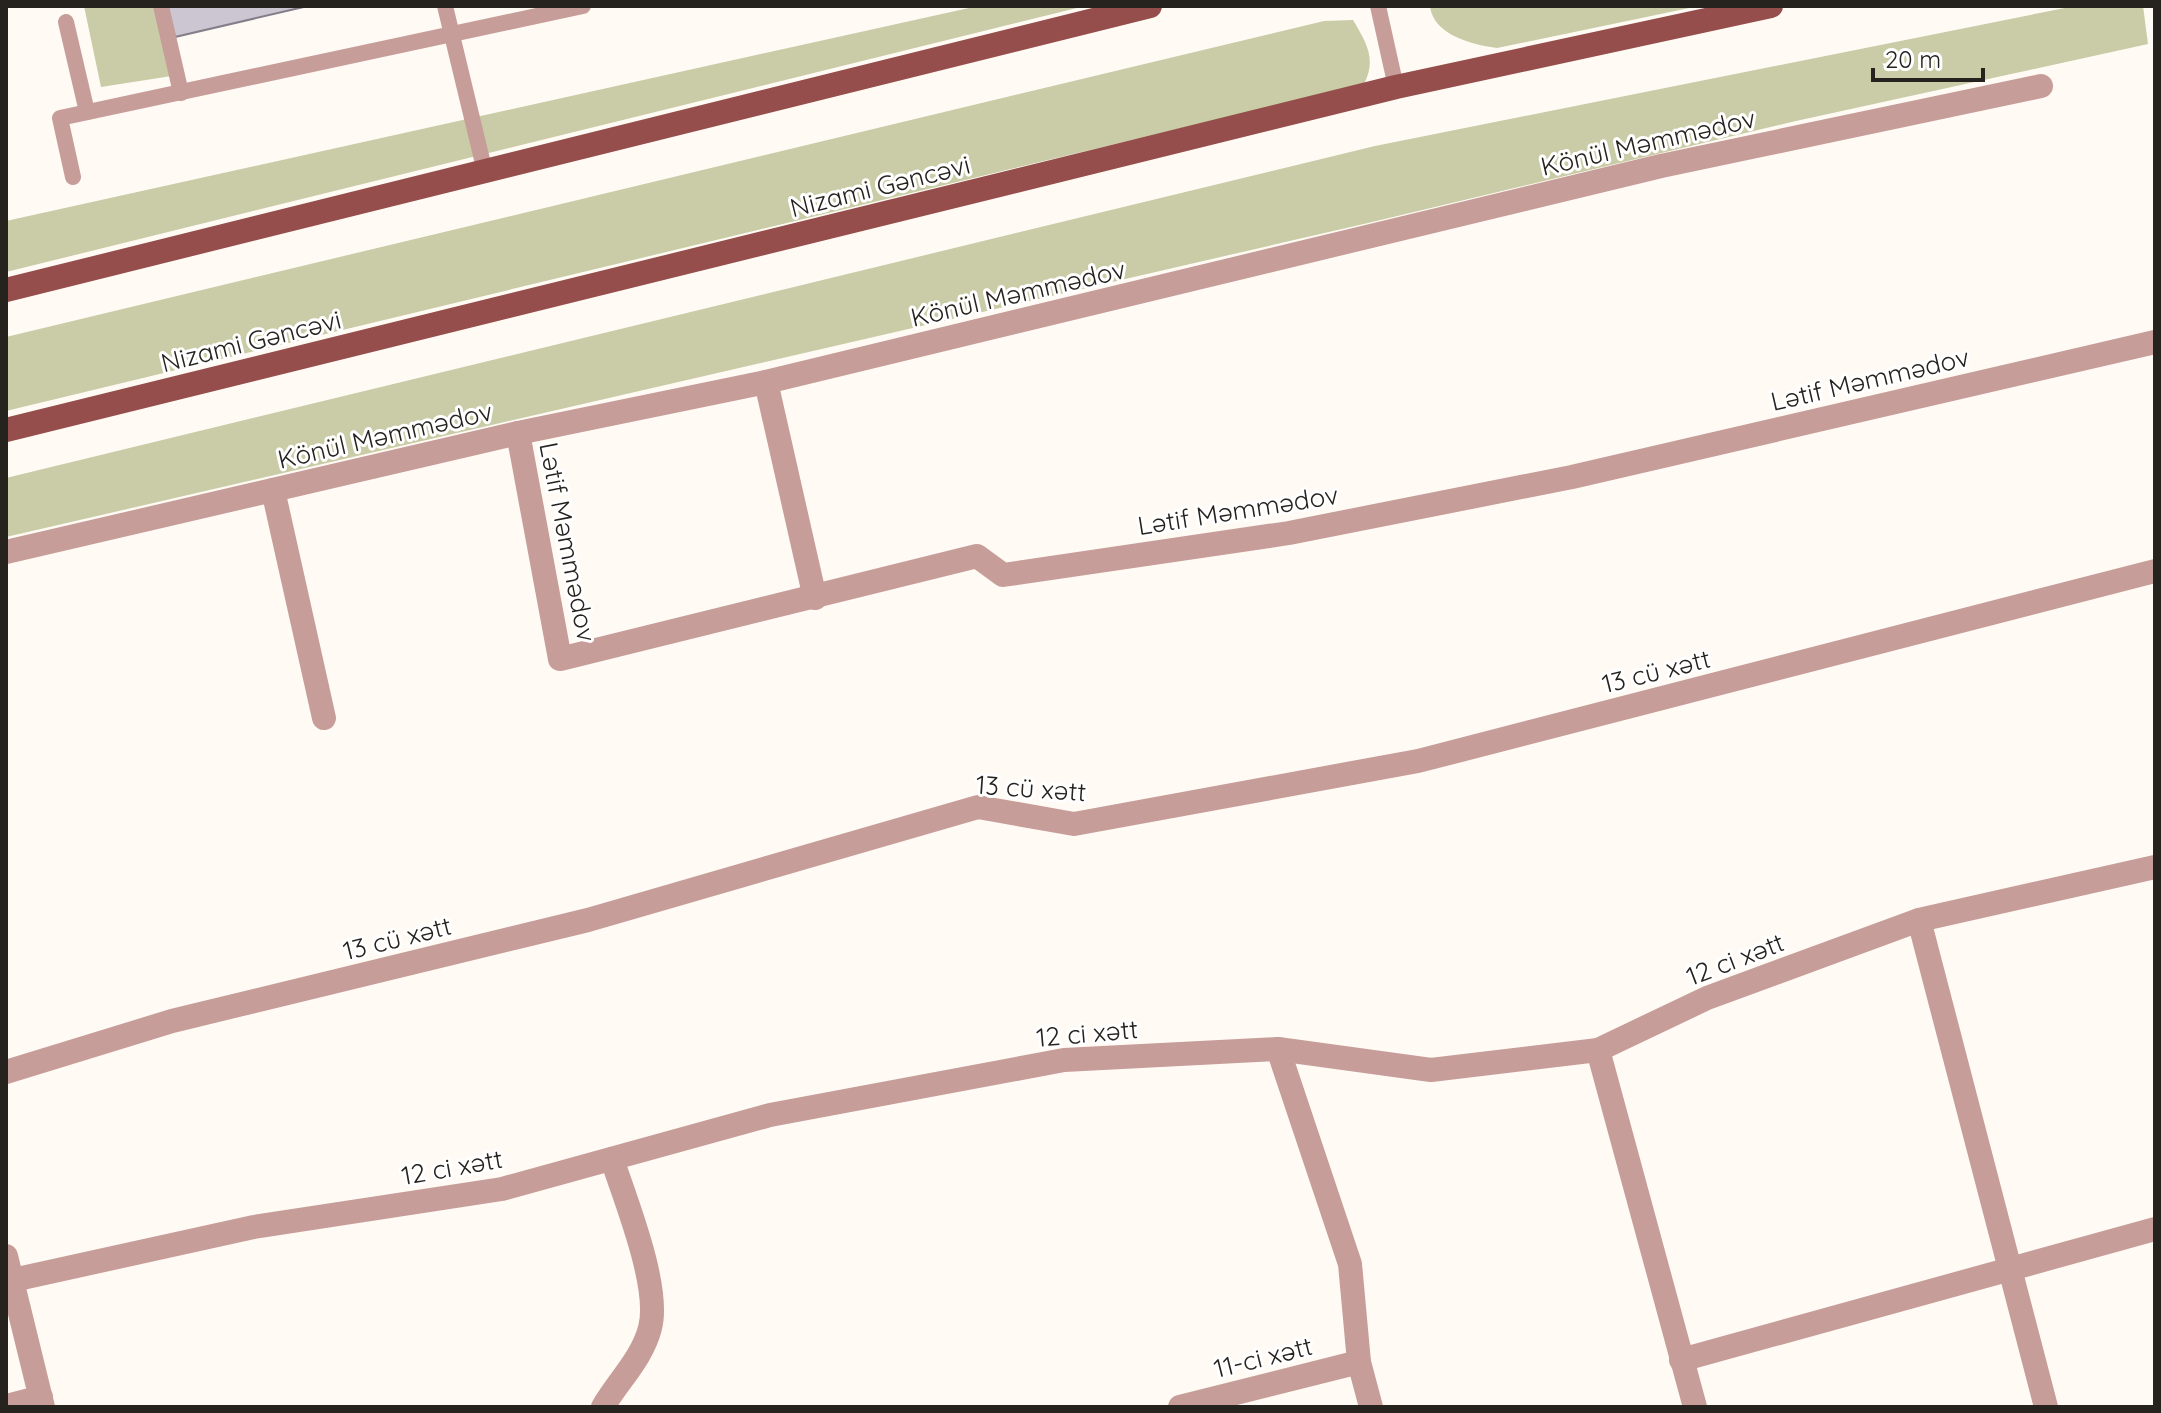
<svg xmlns="http://www.w3.org/2000/svg" width="2161" height="1413" font-family="Quicksand,sans-serif">
  <style>
    .green { fill: #c9cca6 }
    .building { fill: #cbc6d1; stroke: #837e89; stroke-width: 2 }
    .lines { fill: none; stroke-linecap: round; stroke-linejoin: round }
    .lane { stroke: #c79d9a; stroke-width: 16 }
    .street { stroke: #c79d9a; stroke-width: 24 }
    .primary { stroke: #954e4b; stroke-width: 24 }
    .labels { text-anchor: middle; dominant-baseline: central; stroke-width: 6; stroke-linejoin: round; paint-order: stroke }
    .street-label { font-size: 26px; fill: #26231f; stroke: #fff }
  </style>
  <rect width="100%" height="100%" fill="#fffaf4"/>
  <!-- green -->
  <g class="green">
    <polygon points="84,6 160,6 178,75 101,87"/>
    <polygon points="978,6 1085,6 6,272 6,221"/>
    <path d="M 1430,6 L 1699,6 L 1497,48 C 1473,45 1433,35 1430,6 Z"/>
    <polygon points="2075,6 2143,6 2148,44 1796,121 1368,223 6,537 6,478 1375,146"/>
    <path d="M 1353,20 C 1366,42 1377,59 1364,84 L 6,411 L 6,337 L 1324,21 Z"/>
  </g>
  <!-- building -->
  <polygon class="building" points="167,6 308,6 175,37"/>
  <g class="lines">
    <!-- lane -->
    <g class="lane">
      <polyline points="161,6 181,93"/>
      <polyline points="445,6 485,172"/>
      <polyline points="1378,6 1396,87"/>
      <polyline points="66,22 87,112"/>
      <polyline points="73,177 60,118 583,6"/>
    </g>
    <!-- street -->
    <g class="street">
      <polyline points="766,382 815,598"/>
      <polyline points="518,433 560,659 977,556 1003,575 1289,533 1572,477 2155,342"/>
      <polyline points="273,490 324,718"/>
      <polyline points="6,552 518,433 766,382 1661,166 2041,86"/>
      <polyline points="1919,920 2046,1407"/>
      <polyline points="1278,1049 1350,1264 1359,1362 1371,1407"/>
      <polyline points="1598,1050 1695,1407"/>
      <polyline points="6,1072 172,1021 588,920 978,807 1074,824 1418,761 2155,571"/>
      <polyline points="6,1256 43,1407"/>
      <polyline points="13,1280 254,1227 502,1189 770,1115 1064,1060 1278,1049 1431,1070 1598,1050 1707,998 1919,920 2155,867"/>
      <polyline points="1681,1360 2155,1229"/>
      <polyline points="6,1406 41,1397"/>
      <path d="M 603,1407 C 618,1381 642,1359 650,1328 C 661,1287 625,1199 612,1159"/>
      <polyline points="1180,1407 1359,1362"/>
    </g>
    <!-- primary -->
    <g class="primary">
      <polyline points="6,290 1150,6"/>
      <polyline points="6,430 1396,87 1771,6"/>
    </g>
  </g>
  <g class="labels">
    <!-- street labels -->
    <g class="street-label">
      <text transform="translate(1648 142) rotate(-13)">Könül Məmmədov</text>
      <text transform="translate(880 186) rotate(-14)">Nizami Gəncəvi</text>
      <text transform="translate(1018 293) rotate(-13)">Könül Məmmədov</text>
      <text transform="translate(251 341) rotate(-14)">Nizami Gəncəvi</text>
      <text transform="translate(1870 379) rotate(-13)">Lətif Məmmədov</text>
      <text transform="translate(385 435) rotate(-13)">Könül Məmmədov</text>
      <text transform="translate(1238 510) rotate(-9)">Lətif Məmmədov</text>
      <text transform="translate(568 542) rotate(79)">Lətif Məmmədov</text>
      <text transform="translate(1656 671) rotate(-14)">13 cü xətt</text>
      <text transform="translate(1031 788) rotate(4)">13 cü xətt</text>
      <text transform="translate(397 938) rotate(-14)">13 cü xətt</text>
      <text transform="translate(1735 959) rotate(-21)">12 ci xətt</text>
      <text transform="translate(1087 1033) rotate(-5)">12 ci xətt</text>
      <text transform="translate(452 1167) rotate(-10)">12 ci xətt</text>
      <text transform="translate(1263 1357) rotate(-14)">11-ci xətt</text>
    </g>
  </g>
  <!-- border -->
  <rect width="2161" height="1413" fill="none" stroke="#26231f" stroke-width="16"/>
  <!-- scale -->
  <path d="M1873 68v12h110v-12" fill="none" stroke="#26231f" stroke-width="4"/>
  <text x="1885" y="68" font-size="24" fill="#26231f" stroke="#ffffff" stroke-width="6" paint-order="stroke">20 m</text>
</svg>
